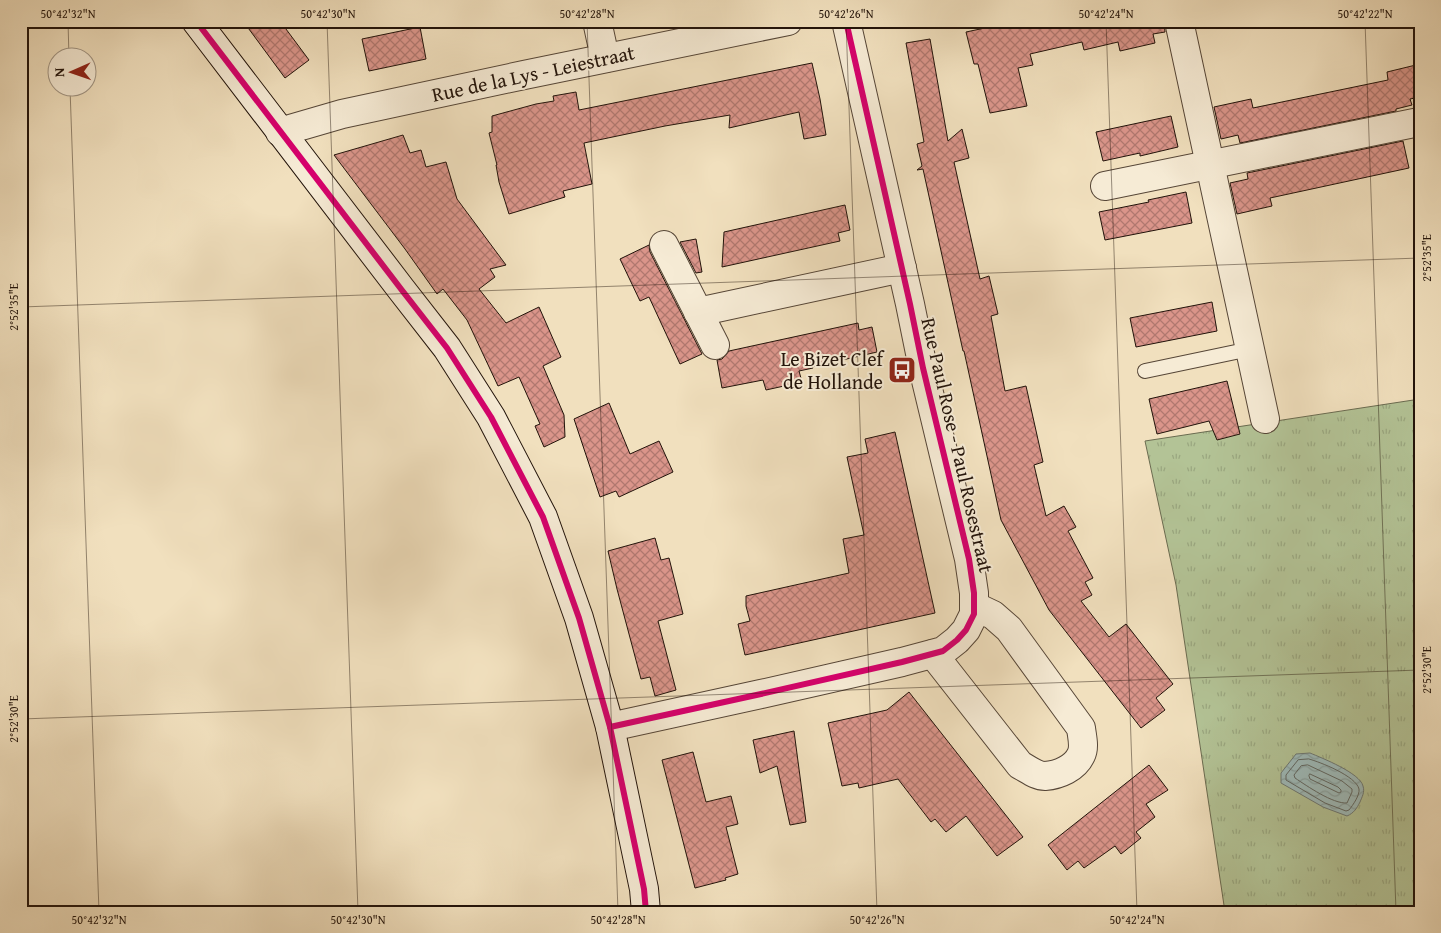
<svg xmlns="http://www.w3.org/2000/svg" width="1441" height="933" font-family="'Gentium Book Plus',serif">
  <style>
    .grass { fill: url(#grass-tufts); stroke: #6a6b50 }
    .water { fill: url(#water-waves); stroke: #6c7874 }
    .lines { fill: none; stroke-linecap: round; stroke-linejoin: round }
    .shore { stroke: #606762; stroke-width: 1 }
    .building { fill: url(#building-cross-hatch); stroke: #22130a }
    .lane-casing { stroke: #564637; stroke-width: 16 }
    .street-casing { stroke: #564637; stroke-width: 30 }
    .secondary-casing { stroke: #22130a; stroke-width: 30 }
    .lane { stroke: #f6ebd5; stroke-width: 14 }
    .street { stroke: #f6ebd5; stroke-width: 28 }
    .secondary { stroke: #f6ebd5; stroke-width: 28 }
    .cycleway-casing { stroke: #f6ebd5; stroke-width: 9 }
    .cycleway { stroke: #d6006c; stroke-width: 6 }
    .ticks { fill: none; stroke: #22130a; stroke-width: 1; stroke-opacity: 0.45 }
    .labels { text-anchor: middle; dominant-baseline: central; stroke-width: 4; stroke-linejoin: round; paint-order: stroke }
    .street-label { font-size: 20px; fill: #22130a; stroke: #f6ebd5 }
    .poi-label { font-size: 20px; fill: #22130a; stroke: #f6ebd5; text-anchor: end }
    .neatline { fill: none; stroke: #22130a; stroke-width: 2 }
    .ticks-label { font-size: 12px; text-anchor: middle; fill: #22130a }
  </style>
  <defs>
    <pattern id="grass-tufts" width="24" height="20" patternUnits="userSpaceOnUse" patternTransform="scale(1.25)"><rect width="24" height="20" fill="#b3c396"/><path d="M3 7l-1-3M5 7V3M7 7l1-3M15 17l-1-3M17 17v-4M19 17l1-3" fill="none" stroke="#9aa780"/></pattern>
    <pattern id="water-waves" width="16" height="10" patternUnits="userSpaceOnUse" patternTransform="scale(1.25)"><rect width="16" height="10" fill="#9ebbba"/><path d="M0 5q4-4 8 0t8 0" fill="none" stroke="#88a09f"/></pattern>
    <pattern id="building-cross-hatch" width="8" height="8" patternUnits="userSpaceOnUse" patternTransform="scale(1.25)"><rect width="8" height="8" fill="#da958a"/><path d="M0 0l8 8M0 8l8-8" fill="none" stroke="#b0786f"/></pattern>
  </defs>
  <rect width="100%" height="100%" fill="#f1e0be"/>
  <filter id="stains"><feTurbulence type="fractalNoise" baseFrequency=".004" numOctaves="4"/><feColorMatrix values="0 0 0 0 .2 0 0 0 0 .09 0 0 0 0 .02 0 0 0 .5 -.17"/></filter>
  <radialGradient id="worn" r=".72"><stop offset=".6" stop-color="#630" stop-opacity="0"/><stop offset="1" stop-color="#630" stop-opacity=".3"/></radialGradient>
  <!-- grass -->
  <polygon class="grass" points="1420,399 1420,912 1225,912 1176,585 1145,441"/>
  <!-- water -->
  <path class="water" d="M 1310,753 C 1322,758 1360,773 1363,786 C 1365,792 1362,797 1360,802 C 1357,808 1354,813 1347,816 L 1323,807 L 1281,783 L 1281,773 L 1296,754 Z"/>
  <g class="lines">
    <!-- shore -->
    <g class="shore">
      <path d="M 1309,759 C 1320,762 1356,776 1359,789 C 1360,795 1353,805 1349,810 L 1346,811 L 1325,803 L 1286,780 L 1286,775 L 1298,760 Z"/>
      <path d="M 1308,765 L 1342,781 L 1352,789 L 1352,792 L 1347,803 C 1333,804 1307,786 1295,778 L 1294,775 L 1301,766 Z"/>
      <polygon points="1310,774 1338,787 1341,790 1341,792 1339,793 1310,779 1309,776"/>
    </g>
  </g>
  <!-- building -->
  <g class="building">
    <polygon points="243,21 280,21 309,60 285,78"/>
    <polygon points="1018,21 1164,21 1165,32 1153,34 1155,43 1120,51 1118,42 1084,50 1082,42 1030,54 1033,65 1018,68 1027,106 990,113 978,64 974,64 966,32"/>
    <polygon points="420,27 426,59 369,71 362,39"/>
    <polygon points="930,39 948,141 962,129 969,158 954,162 980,279 989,276 998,314 991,316 1005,391 1026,386 1043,462 1034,465 1046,516 1064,506 1076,527 1068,531 1093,578 1085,582 1092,595 1081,601 1109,637 1126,624 1173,684 1156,698 1165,710 1141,728 1049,610 1001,520 964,351 963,351 923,169 917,170 922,166 917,144 924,142 906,43"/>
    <polygon points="812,63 820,99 826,135 804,139 799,112 729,128 730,115 665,126 584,143 592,184 563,191 565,197 509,214 499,182 496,165 497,165 489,133 492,132 492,116 536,104 554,101 553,96 576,92 579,110"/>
    <polygon points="1420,64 1420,97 1410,99 1412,105 1396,109 1396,111 1240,143 1238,135 1221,139 1214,107 1251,99 1253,108 1388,80 1387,72"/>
    <polygon points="1171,116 1178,147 1140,156 1140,153 1103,161 1096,132"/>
    <polygon points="403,135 410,153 421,150 426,167 446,162 457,199 506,265 490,269 495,277 479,289 506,323 539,307 561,357 543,366 564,415 565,437 544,447 535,426 540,424 519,377 498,386 467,320 443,289 437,294 405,249 334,155"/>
    <polygon points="1403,141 1409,168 1270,198 1272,206 1237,214 1230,183 1248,179 1247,173"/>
    <polygon points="1186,192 1192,223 1105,240 1099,212 1149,202 1148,200"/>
    <polygon points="845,205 850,230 838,233 840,241 722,267 724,232"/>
    <polygon points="696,239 702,272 696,273 680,242"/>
    <polygon points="649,245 650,252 702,354 680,364 649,297 640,301 620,259"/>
    <polygon points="1212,302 1217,331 1136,347 1130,318"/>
    <polygon points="858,323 859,330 872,327 877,352 812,367 813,368 799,371 802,382 766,390 763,380 722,388 717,360 722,359 729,351"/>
    <polygon points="1227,381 1240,434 1217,440 1209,421 1157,434 1149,399"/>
    <polygon points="609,403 630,454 659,441 673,472 619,497 616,491 600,497 574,419"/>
    <polygon points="895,432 935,613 745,655 738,624 750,621 746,606 746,596 849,573 843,539 864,535 847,457 868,453 865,439"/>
    <polygon points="655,538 661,560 669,558 683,614 658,621 676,690 655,696 650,677 641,679 617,589 608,551"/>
    <polygon points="909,692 1023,837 997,856 966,816 946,832 935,819 931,822 898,779 859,788 858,783 842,786 828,723 887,710"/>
    <polygon points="794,731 806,822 790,825 777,766 760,773 753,740"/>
    <polygon points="693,752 706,802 731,796 738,824 726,827 738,874 725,878 726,880 695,888 662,760"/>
    <polygon points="1149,765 1168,790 1146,804 1155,817 1136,832 1141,838 1121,854 1115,846 1084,868 1078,861 1067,870 1048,845"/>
  </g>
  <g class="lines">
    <defs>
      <polyline id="lane" points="1145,371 1250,349"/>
      <g id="street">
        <polyline points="597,21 605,58"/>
        <polyline points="1179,21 1265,419"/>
        <polyline points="280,132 342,114 524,75 788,21"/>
        <polyline points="1105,186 1419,122"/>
        <polyline points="664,245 715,345"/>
        <polyline points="698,312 902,268"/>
        <path d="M 933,654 L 1020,765 C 1028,769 1036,776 1045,776 C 1059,775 1075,768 1081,755 C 1085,747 1082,737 1081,728 L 1009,629 L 993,615 L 974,606"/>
        <polyline points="610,727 761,694 902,662 943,651 957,640 966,630 974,614 974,593 969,559 923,368 910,304 846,21"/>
      </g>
      <polyline id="secondary" points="196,21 401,289 447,348 491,417 543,517 579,618 610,727 644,889 646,912"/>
    </defs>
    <!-- lane casing -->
    <use href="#lane" class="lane-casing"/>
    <!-- street casing -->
    <use href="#street" class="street-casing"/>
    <!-- secondary casing -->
    <use href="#secondary" class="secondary-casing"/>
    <!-- lane -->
    <use href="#lane" class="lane"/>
    <!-- street -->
    <use href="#street" class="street"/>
    <!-- secondary -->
    <use href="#secondary" class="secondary"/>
    <defs>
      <g id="cycleway">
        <polyline points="196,21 401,289 447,348 491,417 543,517 579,618 610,727 644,889 646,912"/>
        <polyline points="610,727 761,694 902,662 943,651 957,640 966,630 974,614 974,593 969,559 923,368 910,304 846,21"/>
      </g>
    </defs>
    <!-- cycleway casing -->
    <use href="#cycleway" class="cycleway-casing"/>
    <!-- cycleway -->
    <use href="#cycleway" class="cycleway"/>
  </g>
  <!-- ticks -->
  <path class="ticks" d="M 68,21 L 69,58M 327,21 L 358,912M 587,21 L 618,912M 846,21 L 877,912M 1106,21 L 1137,912M 1365,21 L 1396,912M 70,88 L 99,912M 21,307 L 1420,258M 21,719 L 1420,670"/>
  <!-- icons -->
  <defs>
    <symbol id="bus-square" viewBox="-11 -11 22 22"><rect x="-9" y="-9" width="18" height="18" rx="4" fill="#8f2418" stroke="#f6ebd5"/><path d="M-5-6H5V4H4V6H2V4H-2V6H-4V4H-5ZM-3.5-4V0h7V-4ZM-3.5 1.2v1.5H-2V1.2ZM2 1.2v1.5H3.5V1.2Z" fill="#fff"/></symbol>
  </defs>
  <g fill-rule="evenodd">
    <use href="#bus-square" x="886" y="354" width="32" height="32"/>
  </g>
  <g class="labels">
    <!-- street labels -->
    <g class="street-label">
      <text transform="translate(533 73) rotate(-12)">Rue de la Lys - Leiestraat</text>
      <text transform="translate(958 445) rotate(77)">Rue Paul Rose - Paul Rosestraat</text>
    </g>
    <!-- poi labels -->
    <g class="poi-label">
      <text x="883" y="358">Le Bizet Clef<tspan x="883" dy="23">de Hollande</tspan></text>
    </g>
  </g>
  <!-- margin -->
  <rect width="1441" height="933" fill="none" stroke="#f1e0be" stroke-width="55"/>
  <!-- north arrow -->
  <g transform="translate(72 72) rotate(268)"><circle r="24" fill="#f6ebd5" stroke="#a19584"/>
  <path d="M0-4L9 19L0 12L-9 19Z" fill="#8f2418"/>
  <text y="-8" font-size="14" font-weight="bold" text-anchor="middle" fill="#22130a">N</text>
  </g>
  <rect x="28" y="28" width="1386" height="878" class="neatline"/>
  <g class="ticks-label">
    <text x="68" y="18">50°42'32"N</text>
    <text x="328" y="18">50°42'30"N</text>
    <text x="587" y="18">50°42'28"N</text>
    <text x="846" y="18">50°42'26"N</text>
    <text x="1106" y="18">50°42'24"N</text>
    <text x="1365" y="18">50°42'22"N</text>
    <text transform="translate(1427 258) rotate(-90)" y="4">2°52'35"E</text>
    <text transform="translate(14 307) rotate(-90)" y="4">2°52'35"E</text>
    <text transform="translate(1427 670) rotate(-90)" y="4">2°52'30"E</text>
    <text transform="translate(14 719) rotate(-90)" y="4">2°52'30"E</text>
    <text x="99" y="924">50°42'32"N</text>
    <text x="358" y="924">50°42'30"N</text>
    <text x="618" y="924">50°42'28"N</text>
    <text x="877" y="924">50°42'26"N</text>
    <text x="1137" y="924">50°42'24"N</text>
  </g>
  <rect width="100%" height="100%" filter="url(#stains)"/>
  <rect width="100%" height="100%" fill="url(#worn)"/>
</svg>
